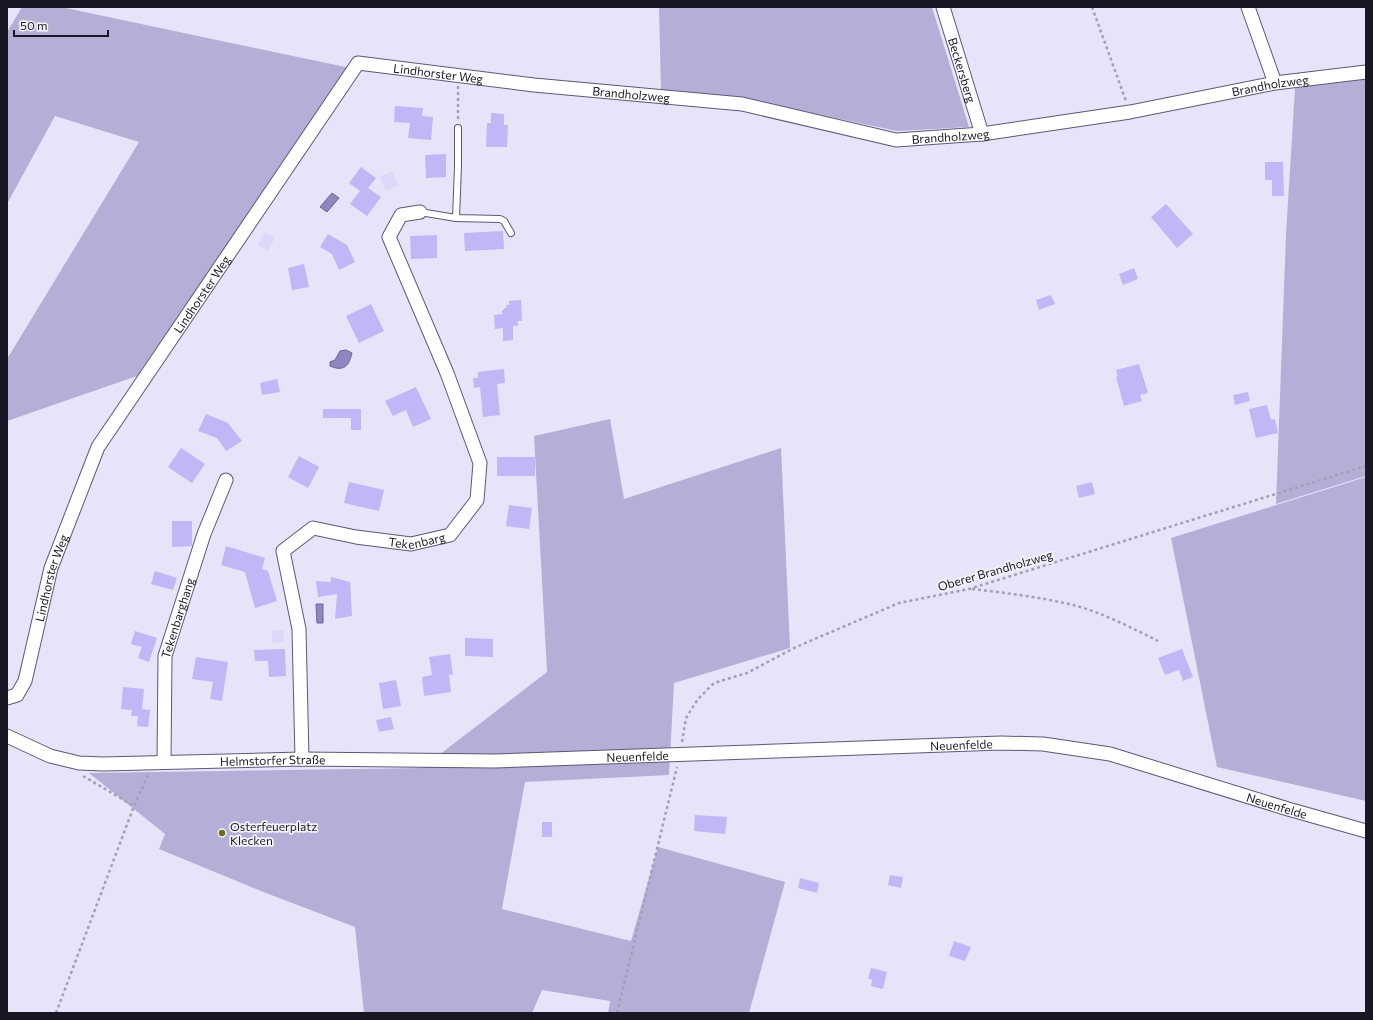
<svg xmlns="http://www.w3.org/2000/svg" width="1373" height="1020" font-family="Commissioner,sans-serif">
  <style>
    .built { fill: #dcd8fa }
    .green { fill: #b4afd7 }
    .water { fill: #9087c2; stroke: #6c6593 }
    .building { fill: #bfb7f6 }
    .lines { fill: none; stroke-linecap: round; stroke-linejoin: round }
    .lane-casing { stroke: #5c5877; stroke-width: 8 }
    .street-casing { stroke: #5c5877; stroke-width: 15 }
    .path { stroke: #a2a0b3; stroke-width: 2.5; stroke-dasharray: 3 3; stroke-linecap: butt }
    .lane { stroke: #fff; stroke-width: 6 }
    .street { stroke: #fff; stroke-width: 13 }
    .poi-dot { fill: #6e6f12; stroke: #f4f3fa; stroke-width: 1.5 }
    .labels { text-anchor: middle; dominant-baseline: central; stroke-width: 3.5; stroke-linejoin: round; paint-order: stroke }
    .street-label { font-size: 12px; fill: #191724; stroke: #f4f3fa }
    .poi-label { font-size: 12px; fill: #191724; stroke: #f4f3fa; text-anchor: start }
  </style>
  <rect width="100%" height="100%" fill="#e6e4f9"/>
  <!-- built -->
  <g class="built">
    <polygon points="392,171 398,185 386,191 380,177"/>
    <polygon points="265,232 275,238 268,251 257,245"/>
    <polygon points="283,630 284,642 272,643 272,631"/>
  </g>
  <!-- green -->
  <g class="green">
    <polygon points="22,7 61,7 350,68 137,376 7,421 7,359 139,142 55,116 7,204 7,32"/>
    <polygon points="659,7 932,7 969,127 897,131 750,100 661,90"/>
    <polygon points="1366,79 1366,476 1276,504 1286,234 1295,88"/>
    <polygon points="610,419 624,499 781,448 790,648 674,683 669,775 525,782 502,909 631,941 658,847 785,882 749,1013 608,1013 610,1001 542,990 532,1013 364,1013 355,927 266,893 159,849 165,834 89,773 422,768 547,672 534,436"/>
    <polygon points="1366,477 1366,801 1217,767 1171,538"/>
  </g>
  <!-- water -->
  <g class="water">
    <polygon points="332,193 339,198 327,212 320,207"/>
    <path d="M 346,350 L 352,353 C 349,366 344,372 330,366 L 330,362 L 335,360 L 340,351 Z"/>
    <polygon points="316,604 323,604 323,623 317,623"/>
  </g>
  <!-- building -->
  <g class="building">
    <polygon points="395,106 423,108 422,116 433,117 431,140 408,138 410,123 394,122"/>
    <polygon points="491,113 504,114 504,125 508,125 507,147 486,147 487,123 491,123"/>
    <polygon points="446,154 446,177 426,178 425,155"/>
    <polygon points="1265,162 1283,162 1284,196 1272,196 1272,180 1265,180"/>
    <polygon points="361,167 376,178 368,188 381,197 367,216 350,204 360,191 349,183"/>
    <polygon points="1166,204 1193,234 1177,248 1151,217"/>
    <polygon points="503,231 504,249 465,251 464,233"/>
    <polygon points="328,234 347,245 355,262 339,270 332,254 320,247"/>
    <polygon points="437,235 437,258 411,259 410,236"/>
    <polygon points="304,264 309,287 292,290 288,268"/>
    <polygon points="1134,268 1138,279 1123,285 1119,274"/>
    <polygon points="1051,295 1055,304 1039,310 1036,300"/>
    <polygon points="521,300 522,321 518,321 518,326 513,326 513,340 503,341 503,328 495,329 494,315 502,314 502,310 504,310 504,308 506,308 506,305 509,305 509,301"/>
    <polygon points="371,304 384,331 359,343 346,316"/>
    <polygon points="1139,364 1148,393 1140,395 1142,401 1124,406 1116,377 1118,376 1116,370"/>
    <polygon points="504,369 505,383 497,384 500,415 483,417 480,387 474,388 473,378 478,378 478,372"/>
    <polygon points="277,379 280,392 262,395 260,383"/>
    <polygon points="416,387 431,419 413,427 406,410 393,416 385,401"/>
    <polygon points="1248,392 1250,401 1235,405 1233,395"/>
    <polygon points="1267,405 1271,420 1275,419 1278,433 1256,438 1249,409"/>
    <polygon points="323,409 361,409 361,430 351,430 351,418 323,418"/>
    <polygon points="206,414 228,423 242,441 226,451 217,438 198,431"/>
    <polygon points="181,448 205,464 192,483 168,467"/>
    <polygon points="299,456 319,467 308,488 288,477"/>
    <rect x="497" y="457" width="38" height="19"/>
    <polygon points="349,482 384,490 379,511 344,503"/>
    <polygon points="1092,482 1095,494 1079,498 1076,486"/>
    <polygon points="509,505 532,508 529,529 506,526"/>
    <polygon points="172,521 192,521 192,546 172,547"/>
    <polygon points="226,546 265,558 262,569 268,571 277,601 255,608 245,572 221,565"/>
    <polygon points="155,571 177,578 173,590 151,584"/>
    <polygon points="331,577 350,582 352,616 335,619 337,594 318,597 316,581 331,582"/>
    <polygon points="135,631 157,638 149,662 138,658 142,647 131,644"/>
    <polygon points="465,638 493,639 493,657 465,656"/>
    <polygon points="285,649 286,676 269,677 268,661 255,661 254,650"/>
    <polygon points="1182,649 1193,677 1183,681 1179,670 1165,675 1158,658"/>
    <polygon points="450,654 453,675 449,674 451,692 424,696 422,677 432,675 429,657"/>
    <polygon points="196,657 228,662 222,701 210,699 213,682 192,679"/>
    <polygon points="396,680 401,706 383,709 379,683"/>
    <polygon points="123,687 144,689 142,709 150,710 148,727 137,726 138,716 131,716 132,710 121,709"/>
    <polygon points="391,717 394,729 379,732 376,720"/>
    <polygon points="695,815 727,817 725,834 694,831"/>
    <rect x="542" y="822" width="10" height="15"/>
    <polygon points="890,875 903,877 901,888 888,885"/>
    <polygon points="800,878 819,883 817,893 798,888"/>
    <polygon points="954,941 971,947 965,961 949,956"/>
    <polygon points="871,968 887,972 883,989 871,986 872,980 868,978"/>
  </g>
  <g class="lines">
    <defs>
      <g id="lane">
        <polyline points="420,212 456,218 500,219 504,221 511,233"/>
        <polyline points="456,218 458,166 458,128"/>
      </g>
      <g id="street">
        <path id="s1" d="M 943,7 L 982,134"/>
        <polyline points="1248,7 1275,83"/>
        <path id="s2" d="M 7,698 L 17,695 L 25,681 L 51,568 L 98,447 L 358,63 L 534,85 L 742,104 L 896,140 L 982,134 L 1130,112 L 1275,83 L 1366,72"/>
        <path id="s3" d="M 7,736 L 50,756 L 79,763 L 103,764 L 302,759 L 495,761 L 1001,743 L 1043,744 L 1110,754 L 1288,809 L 1366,831"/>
        <path id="s4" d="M 302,759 L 299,629 L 283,551 L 313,528 L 356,537 L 411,544 L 450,535 L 477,500 L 480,463 L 447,373 L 389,237 L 401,215 L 420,212"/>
        <path id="s5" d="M 164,762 L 165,656 L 204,534 L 226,480"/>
      </g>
    </defs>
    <!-- lane casing -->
    <use href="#lane" class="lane-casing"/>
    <!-- street casing -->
    <use href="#street" class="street-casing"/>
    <!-- path -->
    <g class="path">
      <polyline points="1092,7 1126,101"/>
      <polyline points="458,119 458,86"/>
      <path d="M 972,589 C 1006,593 1040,597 1073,605 C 1101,612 1132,628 1158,641"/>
      <polyline points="682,742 686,718 698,699 714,683 747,673 796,647 899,603 969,589 1366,466"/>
      <polyline points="83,776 134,806"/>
      <polyline points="56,1013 134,806 148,775"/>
      <polyline points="617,1013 677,767"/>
    </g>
    <!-- lane -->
    <use href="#lane" class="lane"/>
    <!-- street -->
    <use href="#street" class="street"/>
  </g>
  <!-- markers -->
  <circle class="poi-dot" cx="222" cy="833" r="4"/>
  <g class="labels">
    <!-- street labels -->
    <g class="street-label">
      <text stroke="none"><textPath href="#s1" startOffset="66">Beckersberg</textPath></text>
      <text stroke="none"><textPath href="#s2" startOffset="817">Lindhorster Weg</textPath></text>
      <text stroke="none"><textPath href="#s2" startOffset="1659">Brandholzweg</textPath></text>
      <text stroke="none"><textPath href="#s2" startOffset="1011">Brandholzweg</textPath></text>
      <text stroke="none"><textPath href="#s2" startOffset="1335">Brandholzweg</textPath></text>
      <text stroke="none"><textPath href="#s2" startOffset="457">Lindhorster Weg</textPath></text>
      <text stroke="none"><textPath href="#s4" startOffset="353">Tekenbarg</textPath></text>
      <text transform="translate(995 570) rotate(-16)">Oberer Brandholzweg</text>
      <text stroke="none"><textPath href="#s2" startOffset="133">Lindhorster Weg</textPath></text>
      <text stroke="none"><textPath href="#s5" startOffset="146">Tekenbarghang</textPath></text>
      <text stroke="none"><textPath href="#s3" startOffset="960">Neuenfelde</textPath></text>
      <text stroke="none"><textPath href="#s3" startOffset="636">Neuenfelde</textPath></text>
      <text stroke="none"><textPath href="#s3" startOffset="271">Helmstorfer Straße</textPath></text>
      <text stroke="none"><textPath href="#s3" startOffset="1284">Neuenfelde</textPath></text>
    </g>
    <!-- poi labels -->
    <g class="poi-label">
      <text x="230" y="826">Osterfeuerplatz<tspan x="230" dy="14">Klecken</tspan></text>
    </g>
  </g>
  <!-- border -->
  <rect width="1373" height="1020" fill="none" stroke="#191724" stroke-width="16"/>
  <!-- scale -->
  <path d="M14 30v6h94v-6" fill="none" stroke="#191724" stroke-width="2"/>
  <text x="20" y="30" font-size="12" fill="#191724" stroke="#f4f3fa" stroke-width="3" paint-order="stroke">50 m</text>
</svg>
